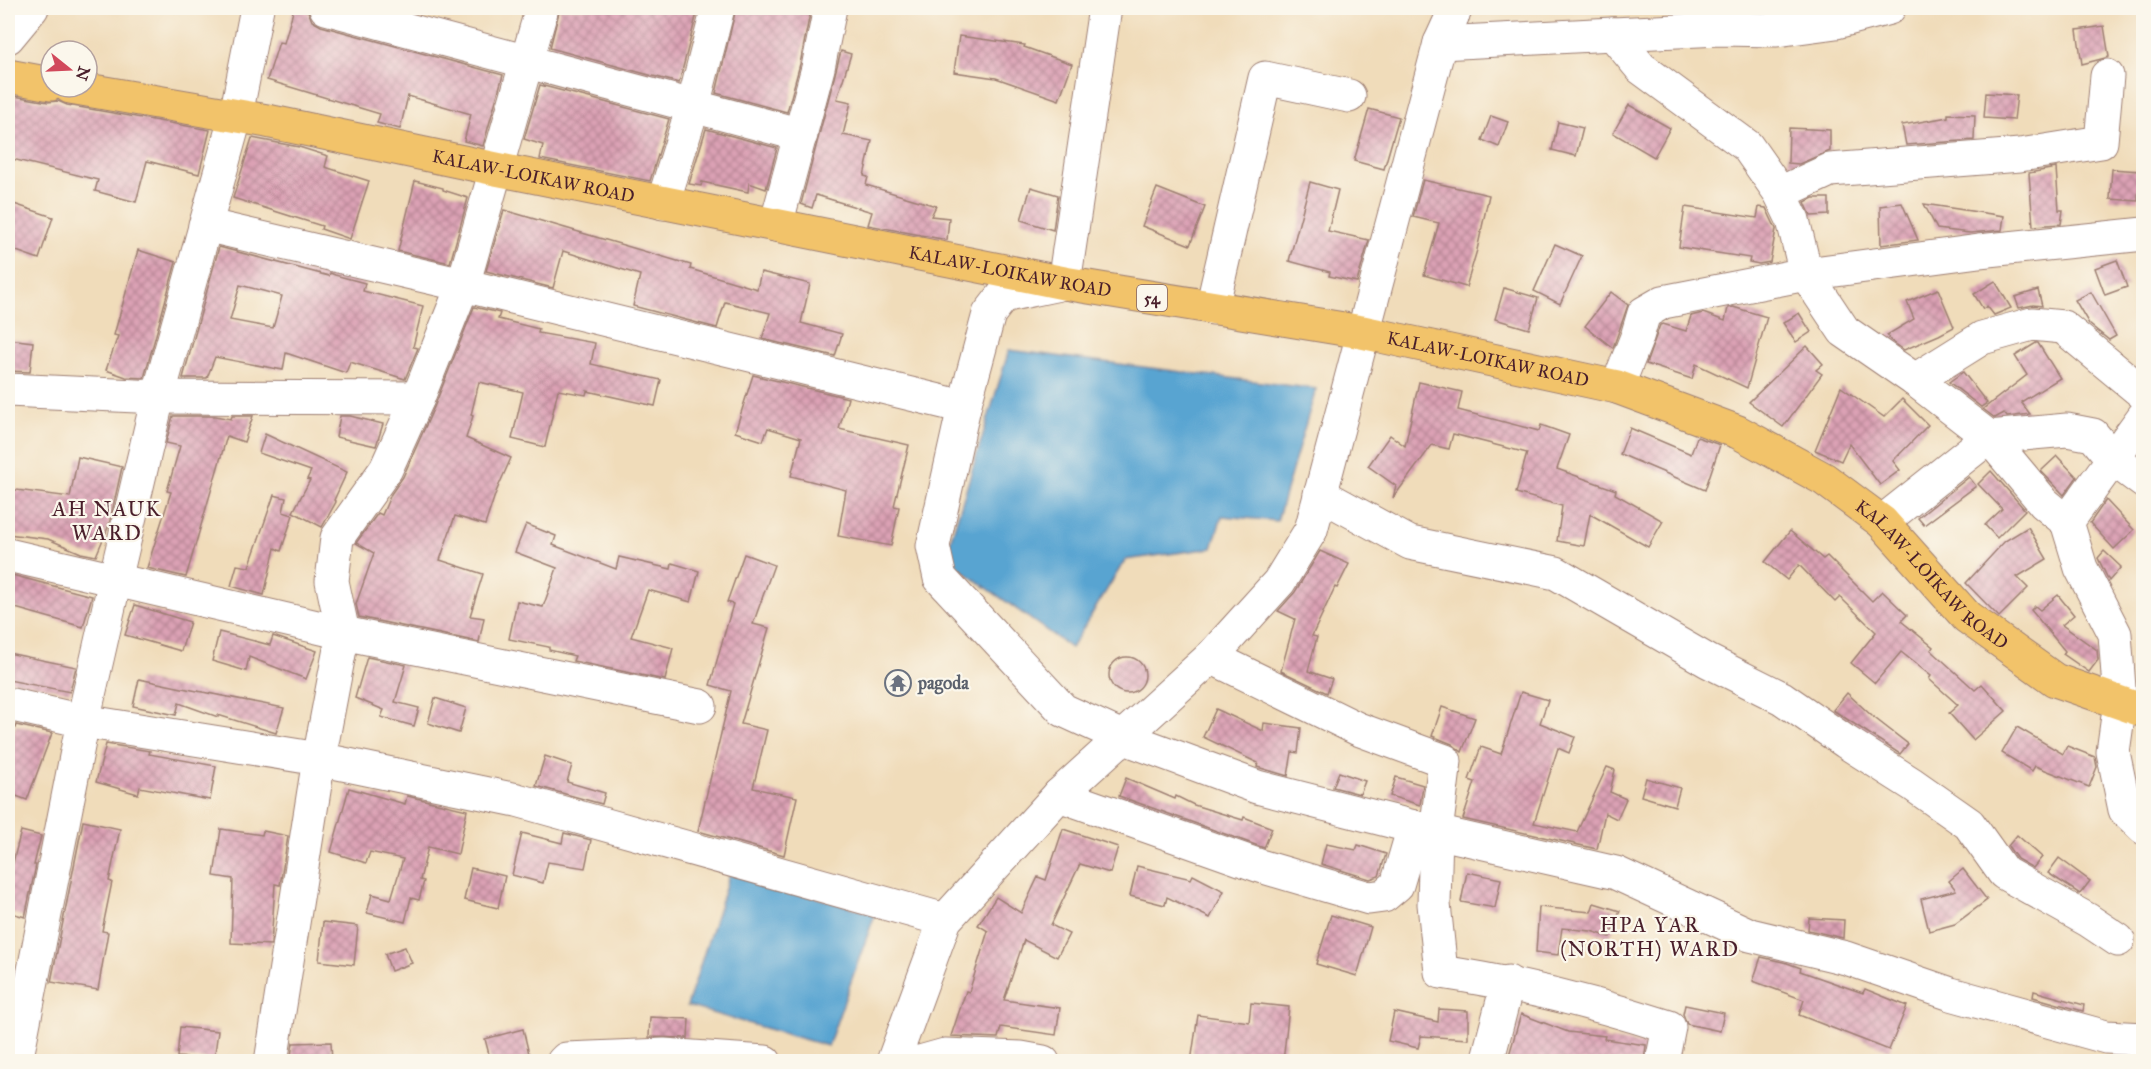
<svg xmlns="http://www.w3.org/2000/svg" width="2151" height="1069" font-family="'IM FELL Great Primer',serif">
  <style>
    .water { fill: #59a4d1; stroke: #52627e; stroke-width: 1.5 }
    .building { fill: url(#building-cross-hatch); fill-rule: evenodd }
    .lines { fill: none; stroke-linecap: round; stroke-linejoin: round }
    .minor-casing { stroke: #9d7e72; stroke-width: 35 }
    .major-casing { stroke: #9d7e72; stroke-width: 35 }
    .minor { stroke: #fff; stroke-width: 33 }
    .major { stroke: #f2c36a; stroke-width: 33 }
    .labels { text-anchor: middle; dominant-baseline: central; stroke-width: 4.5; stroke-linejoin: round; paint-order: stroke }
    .shield { fill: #fbf7ec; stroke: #7f6065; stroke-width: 1.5 }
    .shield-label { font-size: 16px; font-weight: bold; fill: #4a1f2b }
    .street-label { font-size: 18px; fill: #4a1f2b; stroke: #fbf7ec }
    .worship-label { font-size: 18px; font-weight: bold; fill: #5b616d; stroke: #fbf7ec; text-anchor: start }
    .quarter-label { font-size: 21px; letter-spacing: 1.5px; fill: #4a1f2b; stroke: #fbf7ec }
  </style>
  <defs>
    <pattern id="building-cross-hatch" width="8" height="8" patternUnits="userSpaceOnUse" patternTransform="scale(1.5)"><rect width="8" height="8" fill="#dca2b5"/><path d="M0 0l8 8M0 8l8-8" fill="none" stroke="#b48393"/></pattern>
  </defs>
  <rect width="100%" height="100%" fill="#fbf7ec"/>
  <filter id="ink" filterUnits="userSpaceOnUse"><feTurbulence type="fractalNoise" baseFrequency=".0167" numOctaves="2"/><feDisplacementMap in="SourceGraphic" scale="12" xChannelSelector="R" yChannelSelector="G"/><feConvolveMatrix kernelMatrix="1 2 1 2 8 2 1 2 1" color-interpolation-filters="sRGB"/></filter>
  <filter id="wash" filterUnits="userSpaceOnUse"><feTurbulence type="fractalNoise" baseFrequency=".008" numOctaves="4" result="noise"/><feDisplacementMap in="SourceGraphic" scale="24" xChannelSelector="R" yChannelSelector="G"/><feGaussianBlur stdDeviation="1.35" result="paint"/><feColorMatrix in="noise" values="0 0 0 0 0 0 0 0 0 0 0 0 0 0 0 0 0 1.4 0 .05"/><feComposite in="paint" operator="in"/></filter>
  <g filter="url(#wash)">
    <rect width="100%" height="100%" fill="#f0dcba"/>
    <!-- water -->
    <g class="water">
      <polygon points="1009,350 1316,389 1277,521 1222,516 1212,548 1125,560 1071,648 945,558"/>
      <polygon points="730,873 875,914 828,1046 687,1006"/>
    </g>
    <g id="blocks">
      <!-- building -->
      <g class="building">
        <polygon points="294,8 308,11 312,21 321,26 503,75 483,146 464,141 471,114 408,96 400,129 377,123 380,114 267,80 279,42 284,43"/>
        <polygon points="560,8 678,8 697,13 679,83 550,48"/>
        <polygon points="736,8 811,8 800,64 787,112 716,93"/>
        <polygon points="2104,26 2109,57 2082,64 2077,30"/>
        <polygon points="959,36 1025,45 1024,47 1072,64 1059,100 996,78 954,72"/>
        <polygon points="841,51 851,54 837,99 851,102 843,135 872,141 864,176 868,177 866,185 936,206 931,216 949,218 947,240 868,225 872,212 816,195 812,208 801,204"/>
        <polygon points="540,85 669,119 650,181 540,159 543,145 524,139"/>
        <polygon points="1986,93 2017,95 2014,120 1984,118"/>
        <polygon points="8,95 48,102 58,101 67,105 210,130 199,174 147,161 136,202 95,191 98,180 8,158"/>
        <polygon points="1629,105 1670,128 1654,157 1613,133"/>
        <polygon points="1369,109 1399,117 1384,169 1354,161"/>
        <polygon points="1948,114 1975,115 1974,140 1906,145 1902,125 1948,117"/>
        <polygon points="1491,116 1508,122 1499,147 1482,140"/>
        <polygon points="1558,122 1583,128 1576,156 1552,150"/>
        <polygon points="1789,128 1830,130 1830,151 1799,164 1788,163"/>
        <polygon points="706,129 777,148 766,189 749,183 748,192 702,182 701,186 689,184"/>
        <polygon points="252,138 299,147 328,156 325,167 369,181 350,239 321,229 322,226 233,198"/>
        <polygon points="2056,168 2059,210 2063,210 2061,224 2033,226 2029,173"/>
        <polygon points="2112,169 2140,171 2138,201 2110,199"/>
        <polygon points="1423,180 1489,195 1477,250 1466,287 1424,275 1439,223 1413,217"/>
        <polygon points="415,181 443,188 443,190 468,198 450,263 398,251"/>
        <polygon points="1310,182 1338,190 1328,231 1369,240 1357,282 1329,276 1330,272 1289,261"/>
        <polygon points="1031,187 1058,195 1053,230 1021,220"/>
        <polygon points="1157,188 1205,207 1190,245 1142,226"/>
        <polygon points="1813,198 1829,198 1829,215 1811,216 1805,202"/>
        <polygon points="8,202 53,217 39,259 8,248"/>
        <polygon points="1902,203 1918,240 1881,245 1880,206"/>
        <polygon points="1924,204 2004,216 2002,230 1970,233 1937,229"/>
        <polygon points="1685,207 1757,218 1759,207 1766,208 1776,229 1770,262 1759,264 1749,262 1750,258 1679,247"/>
        <polygon points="504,210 691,265 690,269 757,289 761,272 810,284 801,323 842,334 835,356 762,339 770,313 725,302 717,328 633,306 640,275 563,251 553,288 486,271"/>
        <polygon points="1555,244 1582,256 1560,304 1534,291"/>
        <path d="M 219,247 L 329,276 L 330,273 L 335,275 L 365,283 L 363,291 L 423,306 L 413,347 L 418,348 L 405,379 L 350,362 L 346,373 L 286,353 L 283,370 L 215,357 L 207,378 L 183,378 ZM 240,285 L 282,296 L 273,328 L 230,320 Z"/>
        <polygon points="138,250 176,262 144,378 126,377 106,370 118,336 114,335"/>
        <polygon points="2117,260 2127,287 2105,295 2095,268"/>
        <polygon points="1995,281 2011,308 1994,315 1987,306 1983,309 1974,294"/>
        <polygon points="1504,288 1538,298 1529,329 1495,319"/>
        <polygon points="1938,289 1954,327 1939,335 1904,350 1890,340 1887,335 1914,319 1907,302"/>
        <polygon points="2038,290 2042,306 2033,305 2019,308 2015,297"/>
        <polygon points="1611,292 1628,305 1613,348 1585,326"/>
        <polygon points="2091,292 2116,336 2109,340 2089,324 2075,300"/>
        <polygon points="474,307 500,313 498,319 539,329 538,333 595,343 591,364 661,380 655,406 587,391 586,395 558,390 545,447 512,439 523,392 479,382 471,415 473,416 466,438 511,458 496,492 485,525 455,516 440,560 483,574 470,616 484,618 479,642 359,617 356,604 374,553 356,543 378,513 382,515 391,494 403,477 435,405"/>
        <polygon points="1733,307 1767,317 1747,388 1696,364 1692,379 1646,364 1660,325 1663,324 1686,331 1691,316 1703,313 1725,321 1728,308"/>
        <polygon points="1799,313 1811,332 1796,342 1783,323"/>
        <polygon points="8,339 33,342 30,372 8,371"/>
        <polygon points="2036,343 2038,343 2060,378 2021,402 2030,414 2007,417 2004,413 1995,418 1983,409 2027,375 2015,356"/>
        <polygon points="1807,346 1823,364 1816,370 1822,374 1783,427 1749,402"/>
        <polygon points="1963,372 1987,403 1981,407 1949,382"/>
        <polygon points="753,375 848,398 839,429 909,445 894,506 899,507 891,546 838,536 846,490 791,476 801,438 768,428 763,441 735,432"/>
        <polygon points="1419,382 1462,392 1458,410 1539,431 1541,425 1569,435 1557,469 1616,490 1615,494 1663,521 1648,547 1590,514 1584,546 1557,541 1562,506 1516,493 1527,453 1453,434 1449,449 1432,445 1393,498 1396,486 1368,466 1390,435 1405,446"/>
        <polygon points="1841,387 1884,417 1902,399 1928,425 1893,461 1900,470 1880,485 1849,444 1841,461 1815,450"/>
        <polygon points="173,416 215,416 231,419 232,416 253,416 244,442 227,436 186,577 147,568 171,492 167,491 180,446 166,443"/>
        <polygon points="340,416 350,416 383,424 376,446 336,437"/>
        <polygon points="1630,428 1691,454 1697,437 1720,445 1705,490 1620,454"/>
        <polygon points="265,434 347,472 334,500 336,502 322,527 293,512 310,480 307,479 311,471 259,453"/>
        <polygon points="2057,456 2077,477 2064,495 2041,471"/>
        <polygon points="78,457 122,467 109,525 96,556 81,553 48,539 8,534 9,489 70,497"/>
        <polygon points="1991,471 2025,510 1997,538 1985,525 2002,509 1978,484"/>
        <polygon points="1969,477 1976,486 1924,525 1918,518"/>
        <polygon points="274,495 286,498 283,512 293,515 281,551 275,548 264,595 231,586 237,565 249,567"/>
        <polygon points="2106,500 2134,530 2114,549 2090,523"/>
        <polygon points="526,524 556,536 553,545 616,569 619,557 671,569 672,563 699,571 691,602 648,590 631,637 673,648 665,680 573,661 575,656 549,650 549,647 509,639 517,601 543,607 557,568 515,552"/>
        <polygon points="2028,527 2047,559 2017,577 2028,588 1999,617 1966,583 2005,541"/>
        <polygon points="1790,531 1823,559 1827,556 1872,601 1882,591 1907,615 1901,621 1933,647 1931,650 1975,690 1982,684 2006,711 1973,740 1949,713 1958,705 1929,679 1931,676 1901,652 1875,683 1851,663 1876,632 1840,597 1835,602 1799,565 1787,580 1765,562"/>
        <polygon points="1320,551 1349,564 1337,588 1335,587 1312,636 1317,637 1308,671 1332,679 1327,693 1281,671 1295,619 1278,611 1295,592"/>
        <polygon points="2104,551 2121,567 2109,581 2098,558"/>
        <polygon points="744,554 774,565 753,624 769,628 741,724 767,730 753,788 797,797 784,855 698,831 731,691 710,685 733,604 727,602"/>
        <polygon points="8,574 92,596 83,627 8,606"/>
        <polygon points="2058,595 2074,615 2062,625 2097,650 2098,660 2089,672 2063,654 2065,651 2031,610 2035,606 2040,610"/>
        <polygon points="135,605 190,622 181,651 125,635"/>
        <polygon points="219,632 270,645 273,636 317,651 306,679 249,657 246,671 212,661"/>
        <polygon points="8,653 76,667 70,692 8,680"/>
        <circle cx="1127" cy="675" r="18"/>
        <polygon points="367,657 406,665 395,702 419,708 414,726 381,717 384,710 355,698"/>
        <polygon points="139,679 182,688 284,708 276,733 218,715 218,717 179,703 176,715 133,706"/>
        <polygon points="1521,692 1548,700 1540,723 1575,737 1569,753 1558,748 1534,823 1577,832 1607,767 1615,770 1610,792 1626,799 1617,819 1605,813 1597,849 1463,819 1475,782 1469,780 1481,747 1501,754"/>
        <polygon points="1847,693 1872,716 1908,744 1900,754 1833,710"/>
        <polygon points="435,698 466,708 459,733 428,723"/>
        <polygon points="1442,707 1475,718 1462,752 1452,744 1432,736"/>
        <polygon points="1216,709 1263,731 1264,723 1301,728 1298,753 1292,752 1288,776 1257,767 1258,763 1203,737"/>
        <polygon points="16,725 52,733 27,800 8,793 8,748"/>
        <polygon points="2017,727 2063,754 2067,746 2095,757 2097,767 2089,787 2035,766 2032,771 2002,753"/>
        <polygon points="106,744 150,751 149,754 216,766 210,800 140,787 138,794 96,782"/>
        <polygon points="545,756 572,765 567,782 605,793 602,804 536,786"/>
        <polygon points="1339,772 1365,781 1360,794 1333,787"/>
        <polygon points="1396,777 1423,785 1420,805 1390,796"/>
        <polygon points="1126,778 1175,799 1176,796 1194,805 1243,820 1244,817 1272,828 1264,848 1119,796"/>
        <polygon points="1646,778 1680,788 1675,806 1641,796"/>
        <polygon points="349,788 405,804 407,796 467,810 458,854 428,847 420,880 424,881 419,900 411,898 405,922 367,913 372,894 391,899 403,859 370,852 366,863 331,852"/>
        <polygon points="83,821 120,829 109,881 112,882 102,931 108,932 98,990 51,982"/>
        <polygon points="221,829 262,835 263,831 288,836 280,885 275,884 271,945 231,943 233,879 214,876"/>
        <polygon points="1063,829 1118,847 1110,873 1080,864 1051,925 1069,934 1057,957 1024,940 1004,1000 1060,1008 1056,1035 1001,1027 998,1038 951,1036 966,991 969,992 988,931 978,925 996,897 1021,913 1038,877 1046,880"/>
        <polygon points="21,831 41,836 34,865 36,865 25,917 8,912 8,869 11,870"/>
        <polygon points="522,833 562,843 564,833 591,840 585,868 548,862 543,883 512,875"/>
        <polygon points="2017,835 2042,857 2033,868 2017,859 2008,846"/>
        <polygon points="1326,844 1356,850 1358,845 1386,854 1379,876 1370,879 1321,864"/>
        <polygon points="2059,858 2090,881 2080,894 2048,873"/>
        <polygon points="1137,866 1191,879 1193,875 1224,891 1210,918 1167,897 1165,905 1130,896"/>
        <polygon points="471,868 505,876 498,908 464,900"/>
        <polygon points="1963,869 1987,900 1955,924 1929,931 1921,899 1956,890 1949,881"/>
        <polygon points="1467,872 1501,879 1495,908 1461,902"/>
        <polygon points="1594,903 1620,911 1610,937 1591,931 1562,928 1558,955 1536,952 1539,907 1591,912"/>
        <polygon points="1331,915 1371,927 1357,976 1316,964"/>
        <polygon points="1809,918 1844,920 1843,938 1808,930"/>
        <polygon points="323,922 358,926 354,965 319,961"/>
        <polygon points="405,947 412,963 391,971 385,954"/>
        <polygon points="1761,957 1787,963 1801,968 1800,971 1863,993 1865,989 1907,1006 1889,1050 1799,1015 1804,1000 1753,981"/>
        <polygon points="2034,991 2084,1005 2083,1011 2033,997"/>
        <polygon points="1251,1003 1289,1007 1283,1062 1191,1062 1198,1015 1249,1022"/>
        <polygon points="1685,1005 1724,1013 1720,1031 1687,1024 1683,1014"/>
        <polygon points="1439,1009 1468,1011 1468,1039 1421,1036 1418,1048 1388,1041 1394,1012 1438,1022"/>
        <polygon points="1521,1014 1568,1032 1605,1036 1604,1039 1646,1045 1644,1062 1507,1062"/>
        <polygon points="650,1017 689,1019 688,1038 649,1037"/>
        <polygon points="180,1027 218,1031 214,1060 177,1057"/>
        <polygon points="523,1029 531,1062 491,1062 485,1039"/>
        <polygon points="331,1042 332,1062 290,1062 293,1043"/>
      </g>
    </g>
  </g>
  <g filter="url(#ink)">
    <use href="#blocks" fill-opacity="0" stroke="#9d7e72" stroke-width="1.5"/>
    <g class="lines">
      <defs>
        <g id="minor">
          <polyline points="326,8 801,135"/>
          <polyline points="1105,8 1064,283 1003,296 989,314 964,407 933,546 940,578 1063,710 1122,737 1257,787 1414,827 1616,873 1750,935 1846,958 1951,994 2106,1037 2144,1039"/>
          <polyline points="1613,34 1720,29 1777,30 1836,22 1889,8"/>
          <polyline points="8,37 32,8"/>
          <polyline points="1440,43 1613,34 1641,68 1747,146 1780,193 1793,220 1806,274 1844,331 1915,380 1989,437 2067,430 2093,435 2113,459 2144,482"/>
          <polyline points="1780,193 1830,170 2020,155 2101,142 2107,76"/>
          <polyline points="663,203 693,106 718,8"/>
          <polyline points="205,225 463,285 964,407"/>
          <polyline points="776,225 818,68 830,8"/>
          <polyline points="1212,308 1265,78 1349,96"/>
          <polyline points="1915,380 1982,338 2032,324 2063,327 2144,394"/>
          <polyline points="1617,387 1637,337 1644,313 1663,302 1806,274 1979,251 2144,234"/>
          <polyline points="8,390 158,397 418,398"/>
          <polyline points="1320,494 1410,543 1556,573 1708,661 1782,698 1846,742 1912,784 1969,824 2004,873 2088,920 2118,940"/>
          <polyline points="1882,522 1989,437 2044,503 2067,522 2081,568 2115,634 2120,702 2113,752 2125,810 2144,828"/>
          <polyline points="2067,522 2144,416"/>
          <polyline points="8,555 343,633 700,706"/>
          <path d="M 1211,657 L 1358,729 L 1445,761 L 1436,832 L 1434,904 L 1441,972 C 1521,984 1592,1002 1669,1027 L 1662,1062"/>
          <polyline points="8,704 83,721 319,759 517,800 945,920"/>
          <polyline points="1059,795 1260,866 1369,898 1384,896 1397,885 1414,827"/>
          <polyline points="16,1062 83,721 115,580 158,397 236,115 257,8"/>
          <polyline points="271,1062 319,759 343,633 332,581 337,538 386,469 418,398 463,285 542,8"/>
          <polyline points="563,1062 566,1059 664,1055 765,1062"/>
          <polyline points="893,1062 945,920 1059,795 1211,657 1279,582 1311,530 1440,43 1456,8"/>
          <polyline points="920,1062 945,1055 1021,1058 1043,1062"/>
          <polyline points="1487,1062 1508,982"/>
        </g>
        <g id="major">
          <polyline points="8,76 51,84"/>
          <path id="s1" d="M 70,87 L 267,121 L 496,169 L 1064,283 L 1362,332 L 1617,387 L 1738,432 L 1824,479 L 1882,522 L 1967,617 L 2055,680 L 2144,711"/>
        </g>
      </defs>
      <!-- minor casing -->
      <use href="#minor" class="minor-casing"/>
      <!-- major casing -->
      <use href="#major" class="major-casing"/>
      <!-- minor -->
      <use href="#minor" class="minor"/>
      <!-- major -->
      <use href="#major" class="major"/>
    </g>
  </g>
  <!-- icons -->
  <defs>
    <symbol id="temple-ring" viewBox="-11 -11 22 22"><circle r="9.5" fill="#fbf7ec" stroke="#6b7280" stroke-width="1.5"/><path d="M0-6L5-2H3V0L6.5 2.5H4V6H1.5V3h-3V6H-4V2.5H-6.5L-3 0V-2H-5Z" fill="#6b7280"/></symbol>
  </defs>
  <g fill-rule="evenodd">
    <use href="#temple-ring" x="883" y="668" width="30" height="30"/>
  </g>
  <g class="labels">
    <!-- shield labels -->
    <rect class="shield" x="1137" y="285" width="30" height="26" rx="4.5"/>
    <g class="shield-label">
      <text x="1152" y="298">54</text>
    </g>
    <!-- street labels -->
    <g class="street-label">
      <text stroke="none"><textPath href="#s1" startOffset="472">KALAW-LOIKAW ROAD</textPath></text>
      <text stroke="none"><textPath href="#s1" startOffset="958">KALAW-LOIKAW ROAD</textPath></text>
      <text stroke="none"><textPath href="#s1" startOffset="1444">KALAW-LOIKAW ROAD</textPath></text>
      <text stroke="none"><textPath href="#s1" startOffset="1948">KALAW-LOIKAW ROAD</textPath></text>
    </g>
    <!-- worship labels -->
    <g class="worship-label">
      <text x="918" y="683">pagoda</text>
    </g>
    <!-- quarter labels -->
    <g class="quarter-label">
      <text x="107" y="509">AH NAUK<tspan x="107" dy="24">WARD</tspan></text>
      <text x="1650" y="925">HPA YAR<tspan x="1650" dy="24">(NORTH) WARD</tspan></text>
    </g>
  </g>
  <!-- margin -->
  <rect width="2151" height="1069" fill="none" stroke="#fbf7ec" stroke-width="30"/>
  <!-- north arrow -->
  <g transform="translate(69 69) rotate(108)"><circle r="28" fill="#fbf7ec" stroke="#b4a19f" stroke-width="1.5"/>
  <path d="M0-4.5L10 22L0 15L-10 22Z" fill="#d1495b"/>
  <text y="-9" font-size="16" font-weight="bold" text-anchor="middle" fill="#4a1f2b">N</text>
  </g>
</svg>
